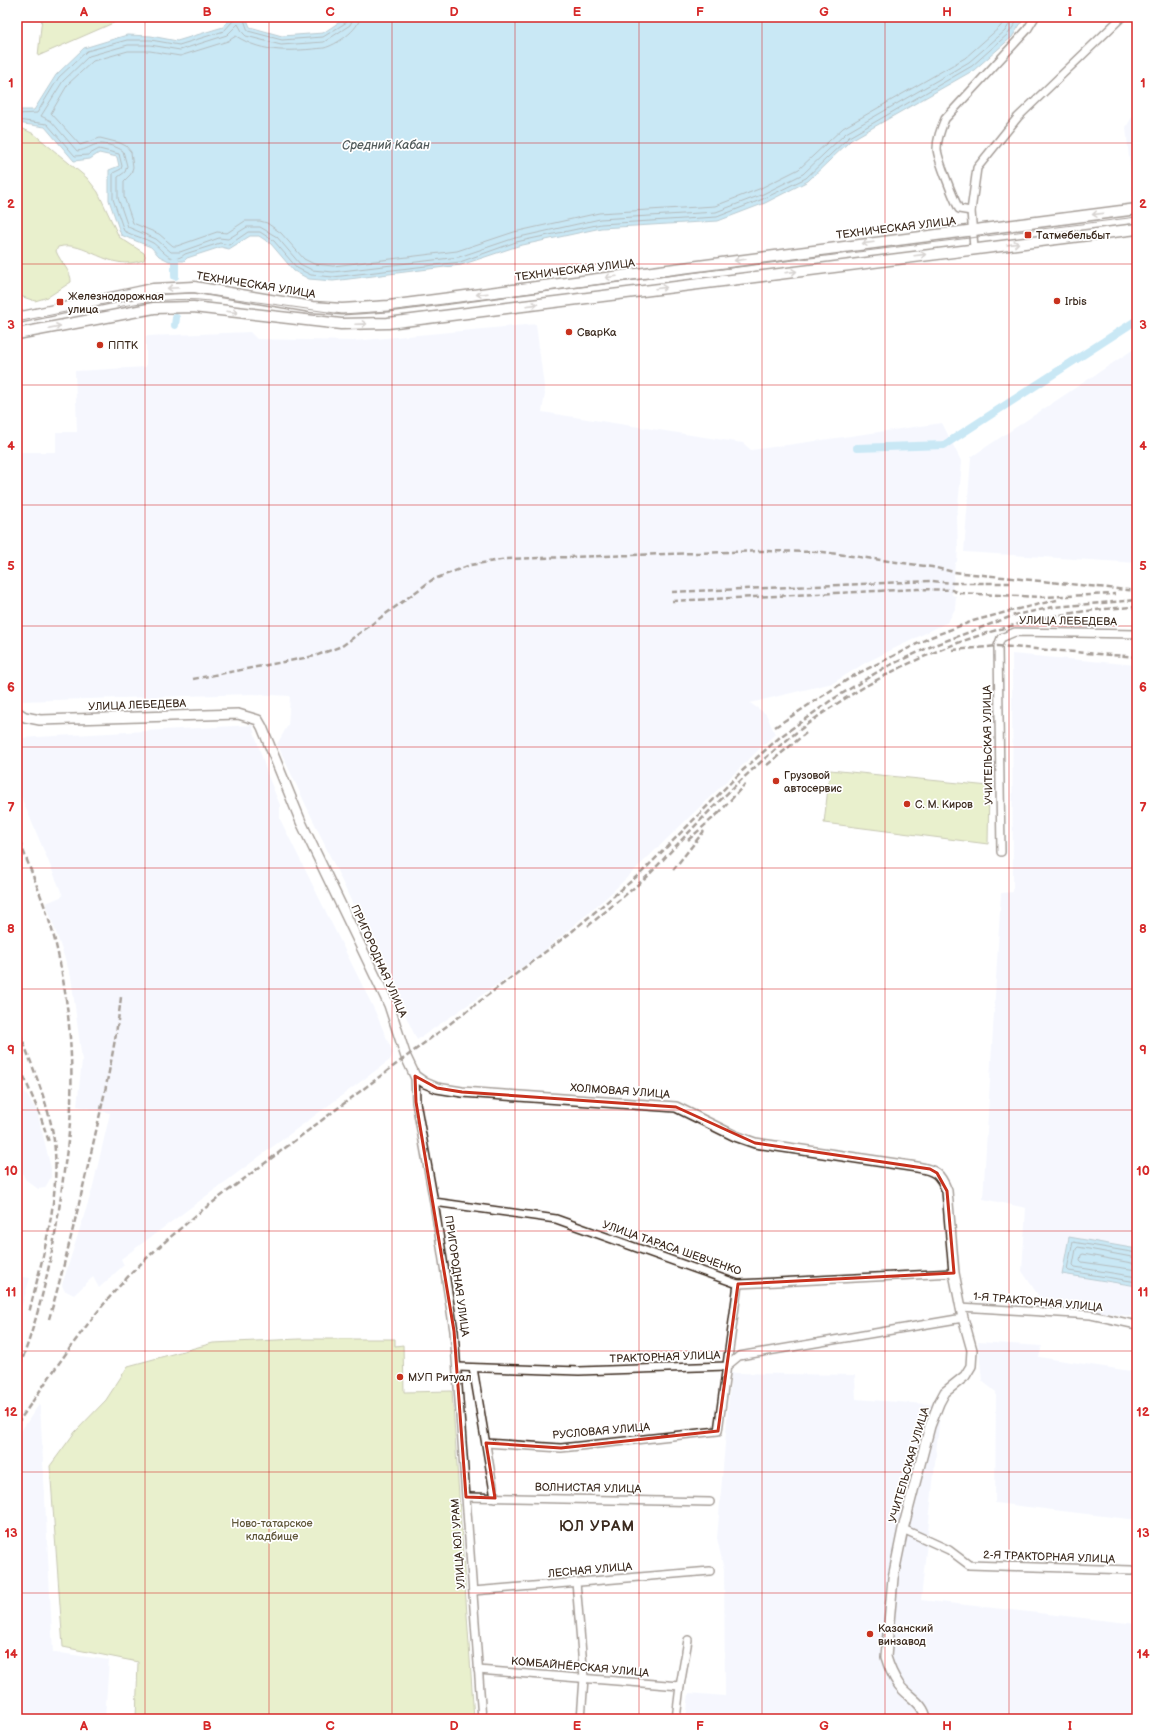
<svg xmlns="http://www.w3.org/2000/svg" width="1154" height="1736" font-family="'Balsamiq Sans',sans-serif">
  <style>
    .built { fill: #ebeefd }
    .green { fill: #cedd90; stroke: #848457 }
    .water { fill: #88cce9; stroke: #698b98 }
    .lines { fill: none; stroke-linecap: round; stroke-linejoin: round }
    .shore { stroke: #5a6b6f; stroke-width: 1 }
    .canal { stroke: #88cce9; stroke-width: 8 }
    .minor-casing { stroke: #3b2a1e; stroke-width: 10 }
    .tertiary-casing { stroke: #3b2a1e; stroke-width: 12 }
    .secondary-casing { stroke: #3b2a1e; stroke-width: 13 }
    .minor { stroke: #fff; stroke-width: 7 }
    .tertiary { stroke: #fff; stroke-width: 9 }
    .secondary { stroke: #fff; stroke-width: 10 }
    .tram { stroke: #3b2a1e; stroke-width: 1 }
    .rail { stroke: #3b2a1e; stroke-width: 2.5; stroke-dasharray: 6 3; stroke-linecap: butt }
    .oneway { stroke: #a79f9a }
    .marked { fill: none; stroke: #c8321e; stroke-width: 3; stroke-linejoin: round }
    .grid { fill: none; stroke: #d62828; stroke-width: 1; stroke-opacity: 0.55 }
    .poi-dot { fill: #c8321e; stroke: #fff; stroke-width: 1.5 }
    .labels { text-anchor: middle; dominant-baseline: central; stroke-width: 3.5; stroke-linejoin: round; paint-order: stroke }
    .street-label { font-size: 11px; fill: #3b2a1e; stroke: #fff }
    .poi-label { font-size: 11px; fill: #3b2a1e; stroke: #fff; text-anchor: start }
    .park-label { font-size: 11px; fill: #60573a; stroke: #fff }
    .water-label { font-size: 12px; font-style: italic; fill: #525b5b; stroke: #fff }
    .district-label { font-size: 15px; font-weight: bold; letter-spacing: 1px; fill: #3b2a1e; stroke: #fff }
    .neatline { fill: none; stroke: #d62828; stroke-width: 1.5 }
    .grid-label { font-size: 13px; text-anchor: middle; font-weight: bold; fill: #d62828 }
  </style>
  <rect width="100%" height="100%" fill="#fff"/>
  <filter id="ink" filterUnits="userSpaceOnUse"><feTurbulence type="fractalNoise" baseFrequency=".025" numOctaves="2"/><feDisplacementMap in="SourceGraphic" scale="8" xChannelSelector="R" yChannelSelector="G"/><feConvolveMatrix kernelMatrix="1 2 1 2 8 2 1 2 1" color-interpolation-filters="sRGB"/></filter>
  <g filter="url(#ink)">
    <!-- built -->
    <g class="built">
      <polygon points="1137,109 1137,199 1133,199 1126,127"/>
      <polygon points="536,324 545,394 542,412 743,443 751,450 942,423 962,463 957,517 958,549 957,562 955,563 952,595 956,596 955,609 948,622 865,663 833,683 750,703 766,714 775,734 608,896 537,957 417,1040 277,744 288,725 290,696 253,694 22,701 17,682 17,452 56,452 56,432 77,432 75,371 146,367 146,336 250,332 257,339 353,341"/>
      <polygon points="1137,347 1137,563 964,552 971,457"/>
      <polygon points="1012,654 1137,665 1137,1317 1044,1304 1022,1271 1026,1208 983,1199 1001,893 1013,892"/>
      <polygon points="252,725 268,776 280,805 280,819 375,1011 393,1053 390,1060 121,1259 124,1265 99,1288 93,1277 74,1295 64,1290 62,1285 92,1190 110,1113 77,1106 82,1060 71,977 46,903 63,896 17,787 17,744 19,738"/>
      <polygon points="17,1069 26,1094 37,1111 51,1168 51,1177 45,1188 38,1189 25,1179 17,1159"/>
      <polygon points="17,1276 30,1278 17,1323"/>
      <polygon points="978,1342 1042,1346 1039,1357 1137,1372 1137,1520 995,1503 996,1392 982,1381"/>
      <polygon points="731,1373 855,1375 856,1399 941,1405 921,1600 1137,1624 1137,1719 686,1719 689,1693 725,1696 724,1570 717,1538"/>
      <polygon points="40,1403 53,1652 109,1660 105,1719 17,1719 17,1437"/>
    </g>
    <!-- green -->
    <g class="green">
      <polygon points="42,17 138,17 120,20 38,56"/>
      <path d="M 17,126 L 34,134 L 87,178 L 98,192 L 119,237 L 144,253 L 145,256 L 144,260 C 107,273 86,239 58,247 L 56,251 C 60,262 72,272 71,282 L 48,297 L 35,301 L 17,295 Z"/>
      <polygon points="830,770 989,786 988,844 824,823"/>
      <polygon points="299,1339 395,1339 395,1346 403,1345 404,1392 452,1391 474,1719 136,1719 138,1662 63,1647 50,1466 75,1432 106,1400 128,1366 213,1343"/>
    </g>
    <!-- water -->
    <g class="water">
      <polygon points="231,17 246,17 250,27 282,36 323,33 347,17 1025,17 1012,37 974,70 851,140 808,181 765,203 718,221 601,228 518,246 461,265 333,281 309,279 294,271 271,244 259,236 250,236 229,249 221,247 187,258 184,261 169,261 159,256 151,247 121,235 109,200 109,170 119,166 117,157 99,153 90,159 74,161 45,127 17,123 17,110 34,110 56,75 84,48 127,35 151,36 177,41 223,27"/>
      <polygon points="1069,1237 1137,1249 1137,1286 1062,1274"/>
    </g>
    <g class="lines">
      <!-- shore -->
      <g class="shore">
        <polyline points="243,17 248,31 282,40 323,37 347,22 349,17"/>
        <path d="M 354,17 L 350,25 L 324,42 L 281,45 L 246,36 L 243,33 L 238,24 L 227,35 L 180,50 L 150,45 L 128,45 L 89,56 L 63,81 L 41,116 L 51,121 L 77,151 C 87,150 91,145 98,144 C 105,143 118,147 123,151 L 127,166 L 125,172 L 118,177 L 118,198 L 128,227 L 156,239 L 171,252 L 180,252 L 219,238 L 228,239 L 247,227 L 260,227 L 277,237 L 300,264 L 312,270 L 333,272 L 459,257 L 515,238 L 600,219 L 716,212 L 761,195 L 803,174 L 846,133 L 969,62 L 1005,31 L 1014,17"/>
        <path d="M 360,17 C 359,30 336,45 324,48 C 293,51 264,54 236,36 L 228,41 L 180,56 L 150,51 L 128,51 L 93,61 L 68,84 L 51,113 L 80,145 L 100,138 L 120,143 L 126,146 L 131,152 L 133,167 L 131,174 L 124,181 L 124,197 L 133,223 L 159,234 L 173,246 L 177,246 L 217,232 L 227,233 L 245,221 L 260,221 L 267,223 L 281,233 L 304,259 L 314,264 L 333,266 L 457,251 L 514,232 L 599,213 L 715,206 L 759,189 L 799,169 L 843,128 L 965,58 L 1000,27 L 1007,17"/>
        <polyline points="17,114 37,113 59,77 87,51 127,40 151,40 179,45 224,31 233,21 234,17"/>
        <path d="M 17,120 L 47,124 L 75,156 L 88,155 L 99,149 L 119,154 L 122,166 L 121,169 L 113,173 L 113,199 L 124,231 C 133,236 145,238 153,243 C 163,250 171,266 185,254 L 220,243 L 229,245 L 248,232 L 260,232 L 274,241 L 297,268 L 311,275 L 333,277 L 460,262 L 516,242 L 601,224 L 717,217 L 763,199 L 806,178 L 849,137 L 972,66 L 1008,34 L 1020,17"/>
        <polyline points="1137,1253 1073,1242 1067,1269 1069,1271 1137,1282"/>
        <polyline points="1137,1258 1078,1247 1076,1249 1073,1265 1075,1267 1137,1277"/>
        <polyline points="1137,1264 1083,1254 1081,1255 1080,1260 1082,1262 1137,1270"/>
      </g>
      <!-- canal -->
      <g class="canal">
        <polyline points="175,261 175,276"/>
        <polyline points="175,325 176,318"/>
        <polyline points="857,448 944,445 1137,320"/>
      </g>
      <defs>
        <g id="minor">
          <path d="M 971,211 L 959,209 C 953,197 938,160 937,149 C 937,138 941,129 945,119 L 1027,30 L 1035,17"/>
          <polyline points="974,248 971,211 977,168 1018,117 1122,17"/>
          <polyline points="1001,852 998,646 1001,638 1015,632 1137,634"/>
          <polyline points="415,1076 416,1102 434,1202 454,1331 482,1719"/>
          <polyline points="434,1202 556,1219 738,1284 954,1273"/>
          <polyline points="960,1307 1091,1315 1137,1325"/>
          <polyline points="457,1367 579,1371 727,1366 739,1356 963,1318"/>
          <polyline points="473,1368 495,1498"/>
          <polyline points="486,1443 561,1448 718,1431 738,1284"/>
          <polyline points="466,1497 710,1502"/>
          <polyline points="903,1529 949,1550 969,1565 1131,1570"/>
          <polyline points="576,1582 584,1678 581,1719"/>
          <polyline points="473,1591 710,1571"/>
          <polyline points="478,1670 680,1686"/>
          <polyline points="676,1719 680,1686 688,1640"/>
        </g>
        <path id="tertiary" d="M 17,712 L 25,717 L 40,720 L 238,714 L 258,720 L 262,727 L 301,822 L 389,1005 L 406,1057 L 415,1076 L 425,1083 L 437,1088 L 462,1092 L 676,1107 L 735,1136 L 755,1143 L 917,1167 C 935,1170 940,1173 947,1191 L 954,1273 L 963,1318 L 972,1350 L 971,1366 L 965,1376 L 945,1392 L 939,1403 L 930,1426 L 903,1529 L 893,1578 L 886,1657 C 889,1667 893,1676 899,1685 C 908,1697 924,1703 926,1719"/>
        <g id="secondary">
          <polyline points="17,318 153,289 194,287 312,307 342,309 389,306 1137,209"/>
          <polyline points="17,334 154,308 193,307 341,324 388,323 1137,229"/>
        </g>
      </defs>
      <!-- minor casing -->
      <use href="#minor" class="minor-casing"/>
      <!-- tertiary casing -->
      <use href="#tertiary" class="tertiary-casing"/>
      <!-- secondary casing -->
      <use href="#secondary" class="secondary-casing"/>
      <!-- minor -->
      <use href="#minor" class="minor"/>
      <!-- tertiary -->
      <use href="#tertiary" class="tertiary"/>
      <!-- secondary -->
      <use href="#secondary" class="secondary"/>
      <!-- tram -->
      <g class="tram">
        <path d="M 117,307 C 150,301 177,297 210,301"/>
        <polyline points="17,322 153,294 194,293 342,314 388,311 1137,217"/>
      </g>
      <!-- rail -->
      <g class="rail">
        <polyline points="672,592 932,581 953,583 1010,583"/>
        <polyline points="672,601 918,589 952,590 958,593 1040,597 1115,594"/>
        <polyline points="952,650 998,646 1137,657"/>
        <polyline points="193,679 315,656 342,646 432,580 470,565 507,559 761,551 823,552 932,567 954,572 1137,591"/>
        <polyline points="775,727 853,676 931,637 973,621 1014,610 1057,600"/>
        <polyline points="767,765 806,733"/>
        <polyline points="718,814 745,784"/>
        <path d="M 17,834 C 30,870 47,907 56,945 C 68,996 73,1049 71,1101 C 71,1127 66,1154 63,1179 C 55,1246 42,1310 17,1373"/>
        <polyline points="688,840 721,811"/>
        <polyline points="673,870 704,831"/>
        <path d="M 644,880 C 688,833 732,785 782,744 C 880,663 1009,611 1137,607"/>
        <polyline points="588,926 648,876"/>
        <path d="M 17,1025 C 29,1059 50,1106 54,1141 C 61,1197 42,1259 29,1313"/>
        <polyline points="17,1060 40,1115 49,1142"/>
        <path d="M 49,1319 C 65,1264 78,1208 91,1153 C 103,1101 115,1050 121,997"/>
        <path d="M 17,1424 C 51,1375 84,1324 125,1280 C 148,1255 174,1234 200,1212 L 569,934 L 642,872 L 742,771 L 780,737 L 830,701 L 884,668 L 932,646 L 1015,615 L 1054,607 L 1137,600"/>
      </g>
    </g>
    <!-- one-way arrows -->
    <defs><path id="oneway-shaft" d="M-6 0H5M1.5-3L5.5 0L1.5 3" fill="none" stroke-width="1.6" stroke-linecap="round" stroke-linejoin="round"/></defs>
    <g class="oneway">
      <use href="#oneway-shaft" transform="translate(1098 214) rotate(173)"/>
      <use href="#oneway-shaft" transform="translate(868 243) rotate(173)"/>
      <use href="#oneway-shaft" transform="translate(1013 244) rotate(-8)"/>
      <use href="#oneway-shaft" transform="translate(920 255) rotate(-7)"/>
      <use href="#oneway-shaft" transform="translate(740 260) rotate(173)"/>
      <use href="#oneway-shaft" transform="translate(791 272) rotate(-7)"/>
      <use href="#oneway-shaft" transform="translate(611 277) rotate(173)"/>
      <use href="#oneway-shaft" transform="translate(173 288) rotate(177)"/>
      <use href="#oneway-shaft" transform="translate(661 288) rotate(-7)"/>
      <use href="#oneway-shaft" transform="translate(482 294) rotate(173)"/>
      <use href="#oneway-shaft" transform="translate(532 305) rotate(-7)"/>
      <use href="#oneway-shaft" transform="translate(232 312) rotate(7)"/>
      <use href="#oneway-shaft" transform="translate(361 324) rotate(-2)"/>
      <use href="#oneway-shaft" transform="translate(55 327) rotate(-11)"/>
    </g>
  </g>
  <!-- marked area -->
  <path d="M0 0H1154V1736H0ZM 415,1076 L 437,1088 L 462,1092 L 676,1107 L 755,1143 L 930,1169 L 937,1173 L 947,1191 L 954,1273 L 738,1284 L 718,1431 L 561,1448 L 486,1443 L 495,1498 L 466,1497 L 454,1331 L 416,1102 Z" fill="#fff" fill-opacity=".55" fill-rule="evenodd"/>
  <path class="marked" d="M 415,1076 L 437,1088 L 462,1092 L 676,1107 L 755,1143 L 930,1169 L 937,1173 L 947,1191 L 954,1273 L 738,1284 L 718,1431 L 561,1448 L 486,1443 L 495,1498 L 466,1497 L 454,1331 L 416,1102 Z"/>
  <!-- grid -->
  <path class="grid" d="M 145,17 L 145,1719M 269,17 L 269,1719M 392,17 L 392,1719M 515,17 L 515,1719M 639,17 L 639,1719M 762,17 L 762,1719M 885,17 L 885,1719M 1009,17 L 1009,1719M 17,143 L 1137,143M 17,264 L 1137,264M 17,385 L 1137,385M 17,505 L 1137,505M 17,626 L 1137,626M 17,747 L 1137,747M 17,868 L 1137,868M 17,989 L 1137,989M 17,1110 L 1137,1110M 17,1231 L 1137,1231M 17,1351 L 1137,1351M 17,1472 L 1137,1472M 17,1593 L 1137,1593"/>
  <!-- markers -->
  <g class="poi-dot">
    <rect x="1024" y="231" width="8" height="8" rx="2"/>
    <circle cx="1057" cy="301" r="4"/>
    <rect x="56" y="298" width="8" height="8" rx="2"/>
    <circle cx="569" cy="332" r="4"/>
    <circle cx="100" cy="345" r="4"/>
    <circle cx="776" cy="781" r="4"/>
    <circle cx="907" cy="804" r="4"/>
    <circle cx="400" cy="1377" r="4"/>
    <circle cx="870" cy="1634" r="4"/>
  </g>
  <g class="labels">
    <!-- street labels -->
    <g class="street-label">
      <text transform="translate(896 228) rotate(-7)">ТЕХНИЧЕСКАЯ УЛИЦА</text>
      <text transform="translate(575 270) rotate(-7)">ТЕХНИЧЕСКАЯ УЛИЦА</text>
      <text transform="translate(256 285) rotate(9)">ТЕХНИЧЕСКАЯ УЛИЦА</text>
      <text transform="translate(1068 621) rotate(1)">УЛИЦА ЛЕБЕДЕВА</text>
      <text transform="translate(137 705) rotate(-2)">УЛИЦА ЛЕБЕДЕВА</text>
      <text transform="translate(988 745) rotate(-91)">УЧИТЕЛЬСКАЯ УЛИЦА</text>
      <text transform="translate(379 961) rotate(66)">ПРИГОРОДНАЯ УЛИЦА</text>
      <text transform="translate(620 1091) rotate(4)">ХОЛМОВАЯ УЛИЦА</text>
      <text transform="translate(672 1248) rotate(19)">УЛИЦА ТАРАСА ШЕВЧЕНКО</text>
      <text transform="translate(457 1276) rotate(82)">ПРИГОРОДНАЯ УЛИЦА</text>
      <text transform="translate(1038 1302) rotate(5)">1-Я ТРАКТОРНАЯ УЛИЦА</text>
      <text transform="translate(665 1357) rotate(-2)">ТРАКТОРНАЯ УЛИЦА</text>
      <text transform="translate(601 1431) rotate(-5)">РУСЛОВАЯ УЛИЦА</text>
      <text transform="translate(909 1465) rotate(-74)">УЧИТЕЛЬСКАЯ УЛИЦА</text>
      <text transform="translate(588 1488) rotate(1)">ВОЛНИСТАЯ УЛИЦА</text>
      <text transform="translate(458 1544) rotate(-94)">УЛИЦА ЮЛ УРАМ</text>
      <text transform="translate(1049 1557) rotate(2)">2-Я ТРАКТОРНАЯ УЛИЦА</text>
      <text transform="translate(590 1570) rotate(-5)">ЛЕСНАЯ УЛИЦА</text>
      <text transform="translate(580 1667) rotate(5)">КОМБАЙНЁРСКАЯ УЛИЦА</text>
    </g>
    <!-- poi labels -->
    <g class="poi-label">
      <text x="1036" y="235">Татмебельбыт</text>
      <text x="68" y="296">Железнодорожная<tspan x="68" dy="13">улица</tspan></text>
      <text x="1065" y="301">Irbis</text>
      <text x="577" y="332">СварКа</text>
      <text x="108" y="345">ППТК</text>
      <text x="784" y="775">Грузовой<tspan x="784" dy="13">автосервис</tspan></text>
      <text x="915" y="804">С. М. Киров</text>
      <text x="408" y="1377">МУП Ритуал</text>
      <text x="878" y="1628">Казанский<tspan x="878" dy="13">винзавод</tspan></text>
    </g>
    <!-- park labels -->
    <g class="park-label">
      <text x="272" y="1523">Ново-татарское<tspan x="272" dy="13">кладбище</tspan></text>
    </g>
    <!-- water labels -->
    <g class="water-label">
      <text x="386" y="145">Средний Кабан</text>
    </g>
    <!-- district labels -->
    <g class="district-label">
      <text x="597" y="1526">ЮЛ УРАМ</text>
    </g>
  </g>
  <!-- margin -->
  <rect width="1154" height="1736" fill="none" stroke="#fff" stroke-width="44"/>
  <rect x="22" y="22" width="1110" height="1692" class="neatline"/>
  <g class="grid-label">
    <text x="84" y="16">A</text>
    <text x="207" y="16">B</text>
    <text x="330" y="16">C</text>
    <text x="454" y="16">D</text>
    <text x="577" y="16">E</text>
    <text x="700" y="16">F</text>
    <text x="824" y="16">G</text>
    <text x="947" y="16">H</text>
    <text x="1070" y="16">I</text>
    <text x="11" y="87">1</text>
    <text x="1143" y="87">1</text>
    <text x="11" y="208">2</text>
    <text x="1143" y="208">2</text>
    <text x="11" y="329">3</text>
    <text x="1143" y="329">3</text>
    <text x="11" y="450">4</text>
    <text x="1143" y="450">4</text>
    <text x="11" y="570">5</text>
    <text x="1143" y="570">5</text>
    <text x="11" y="691">6</text>
    <text x="1143" y="691">6</text>
    <text x="11" y="812">7</text>
    <text x="1143" y="812">7</text>
    <text x="11" y="933">8</text>
    <text x="1143" y="933">8</text>
    <text x="11" y="1054">9</text>
    <text x="1143" y="1054">9</text>
    <text x="11" y="1175">10</text>
    <text x="1143" y="1175">10</text>
    <text x="11" y="1296">11</text>
    <text x="1143" y="1296">11</text>
    <text x="11" y="1416">12</text>
    <text x="1143" y="1416">12</text>
    <text x="11" y="1537">13</text>
    <text x="1143" y="1537">13</text>
    <text x="11" y="1658">14</text>
    <text x="1143" y="1658">14</text>
    <text x="84" y="1730">A</text>
    <text x="207" y="1730">B</text>
    <text x="330" y="1730">C</text>
    <text x="454" y="1730">D</text>
    <text x="577" y="1730">E</text>
    <text x="700" y="1730">F</text>
    <text x="824" y="1730">G</text>
    <text x="947" y="1730">H</text>
    <text x="1070" y="1730">I</text>
  </g>
</svg>
